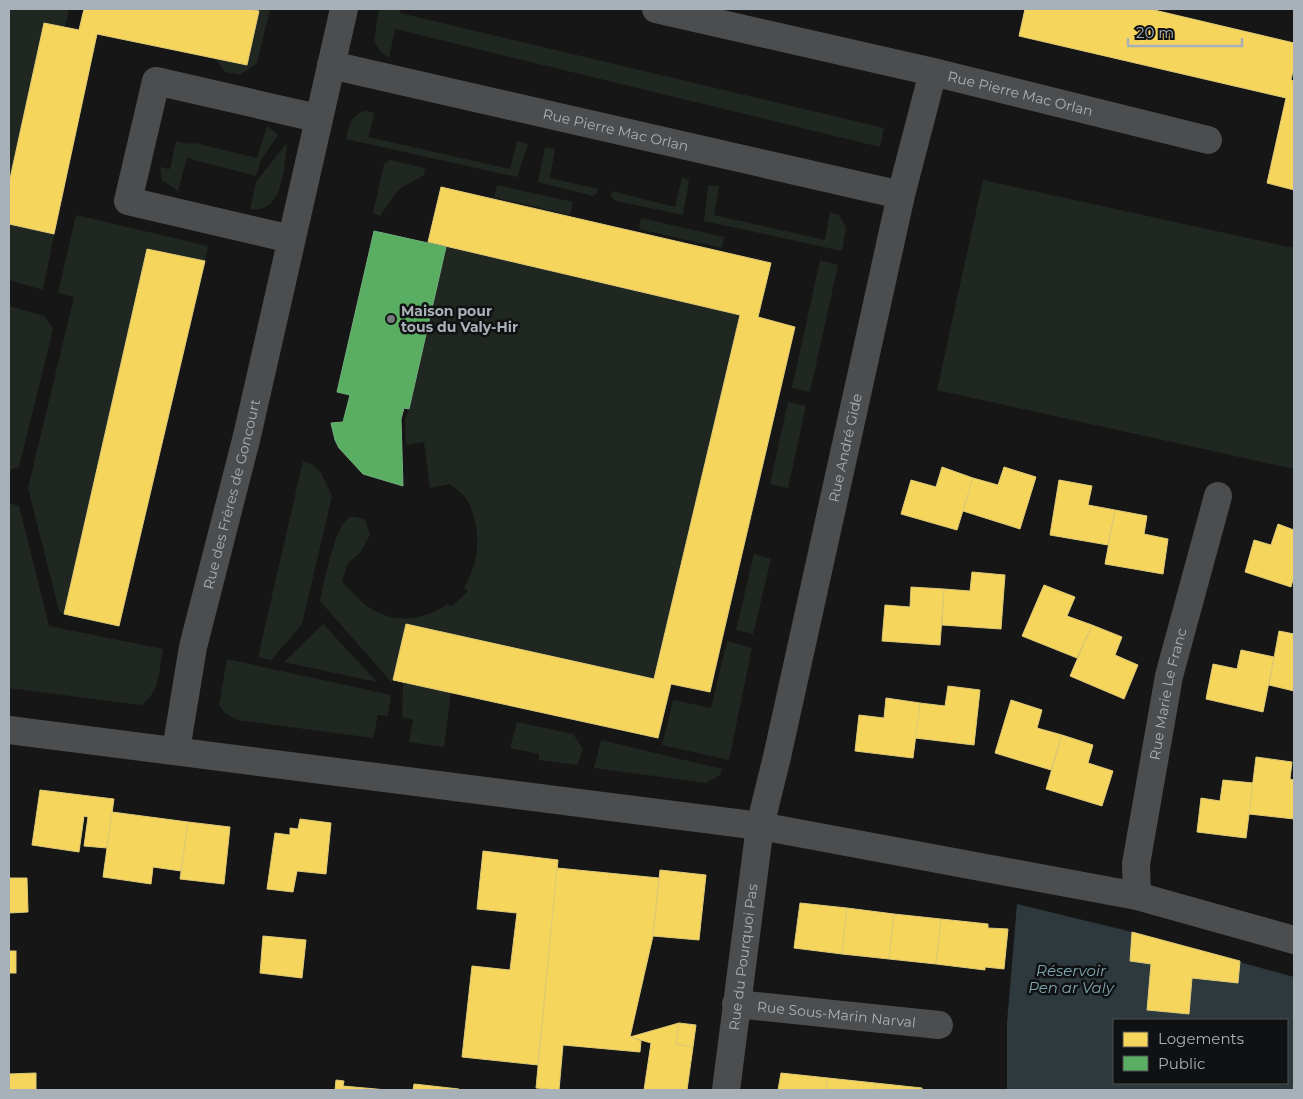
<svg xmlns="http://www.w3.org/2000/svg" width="1303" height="1099" font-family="Montserrat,sans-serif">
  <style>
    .green { fill: #202720 }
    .water { fill: #2d393c; fill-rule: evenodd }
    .homes { fill: #f6d55c; stroke: #dfca77 }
    .public { fill: #5aae61; stroke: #71af7b }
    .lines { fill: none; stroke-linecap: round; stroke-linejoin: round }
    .minor { stroke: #4b4d4f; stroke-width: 28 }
    .tertiary { stroke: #4b4d4f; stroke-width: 28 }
    .poi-dot { fill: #757b7f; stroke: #101112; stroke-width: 2 }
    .labels { text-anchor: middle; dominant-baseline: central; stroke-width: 5; stroke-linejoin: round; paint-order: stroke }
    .street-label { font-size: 14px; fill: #a8b1b7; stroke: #101112 }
    .poi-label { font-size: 14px; font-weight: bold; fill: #a8b1b7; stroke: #101112; text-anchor: start }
    .water-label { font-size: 15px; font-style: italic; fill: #80a7b1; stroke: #101112 }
  </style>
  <rect width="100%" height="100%" fill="#161616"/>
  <!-- green -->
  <g class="green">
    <polygon points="9,9 69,9 65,27 44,23 9,183"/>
    <polygon points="248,9 270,9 257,63 240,75 225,72 215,58 259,11"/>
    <polygon points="379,9 400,9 400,13 884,128 880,147 395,29 389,58 381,52 374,41"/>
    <path d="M 366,111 L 375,113 L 368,137 L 510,169 L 517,141 L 528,144 L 517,177 L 346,139 C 349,124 351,115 366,111 Z"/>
    <polygon points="267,126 278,135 261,160 256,176 187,158 178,191 162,180 160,167 170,169 176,141 189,144 195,143 257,158"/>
    <path d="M 286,144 L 287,148 C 283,171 283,214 250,209 L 256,182 Z"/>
    <polygon points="545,147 555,149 550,178 598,189 597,193 593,196 538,182"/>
    <polygon points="390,160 425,168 424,175 399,189 380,216 373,213 384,164"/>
    <polygon points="682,177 689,180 683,215 616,201 611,196 612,191 675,207"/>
    <polygon points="983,180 1294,248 1294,469 937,390"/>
    <polygon points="497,185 573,202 570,215 494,197"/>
    <polygon points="708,186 719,186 714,215 825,240 830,212 839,215 846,228 842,251 704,221"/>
    <polygon points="76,215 208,246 205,261 147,249 64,614 59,611 28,488 74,297 58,293"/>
    <polygon points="641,218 724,237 722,248 639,229"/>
    <polygon points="9,224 54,234 43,290 9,280"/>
    <path d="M 446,247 L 740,315 L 654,679 L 406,625 L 392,683 L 320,601 C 324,585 335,523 350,517 C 355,516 360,518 365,520 L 370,535 L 360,553 L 348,563 L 342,582 C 349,588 355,596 362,602 C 389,625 420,622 448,604 L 451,607 L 468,591 L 464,587 C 481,562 482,522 465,497 C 461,492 454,488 450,484 L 430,488 L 424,442 L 406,445 L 405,420 L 409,409 Z"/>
    <polygon points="820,260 838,265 810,392 792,388"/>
    <polygon points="9,306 44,316 53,329 19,467 9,470"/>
    <polygon points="788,402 806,406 788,488 770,484"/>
    <polygon points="303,461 313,465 321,473 332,496 302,624 271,660 258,657"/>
    <path d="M 9,503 L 19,506 L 49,626 L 163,649 C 159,669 160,695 140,705 L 9,688 Z"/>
    <polygon points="754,554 771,559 753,634 736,630"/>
    <polygon points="323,624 377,682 284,662"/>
    <polygon points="727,641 752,648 729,760 662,745 673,700 711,708"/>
    <polygon points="227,659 391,695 388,716 378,715 373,738 237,720 225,713 219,705"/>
    <polygon points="403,682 451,692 444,747 409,742 413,720 402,717"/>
    <polygon points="517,722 573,734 583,749 577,765 539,760 539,754 510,748"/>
    <polygon points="601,740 722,769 720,775 706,783 594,768"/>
  </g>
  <!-- water -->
  <path class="water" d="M 1017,904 L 1132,932 L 1294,977 L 1294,1090 L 1007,1090 L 1007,1023 ZM 1114,1020 L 1287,1020 L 1287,1083 L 1114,1083 Z"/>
  <!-- homes -->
  <g class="homes">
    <polygon points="84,9 248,9 259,11 247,65 97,34 54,234 9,224 9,183 44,23 79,30"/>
    <polygon points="1025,9 1150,9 1294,43 1294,67 1291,80 1294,81 1294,190 1267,183 1286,98 1019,36"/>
    <polygon points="441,187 771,263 758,317 795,327 724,631 710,692 671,684 658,738 393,680 406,624 654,679 740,315 428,242"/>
    <polygon points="147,249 205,261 119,626 64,614"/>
    <polygon points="942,467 973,478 957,530 901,514 911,480 936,487"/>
    <polygon points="1004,467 1036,477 1020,529 963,511 973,478 998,485"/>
    <polygon points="1059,480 1092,486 1088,505 1115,510 1108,545 1050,535"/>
    <polygon points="1115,510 1147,516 1144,534 1168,539 1163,574 1105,564"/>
    <polygon points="1278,524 1294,530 1294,576 1291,587 1245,572 1254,540 1271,545"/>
    <polygon points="972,572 1005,575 1001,629 942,625 944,589 970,591"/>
    <polygon points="1044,585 1075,597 1067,616 1092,625 1077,658 1022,636"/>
    <polygon points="911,587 944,589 940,645 882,641 885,605 910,607"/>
    <polygon points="1092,625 1122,637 1115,655 1138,665 1124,699 1070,676"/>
    <polygon points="1279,631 1294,634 1294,691 1269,685"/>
    <polygon points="1241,650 1274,657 1263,712 1206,699 1213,664 1237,669"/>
    <polygon points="948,686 980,690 974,745 915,738 920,703 945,706"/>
    <polygon points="886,698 920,703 913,758 855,751 859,715 884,718"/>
    <polygon points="1011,700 1042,710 1037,728 1062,735 1051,770 995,753"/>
    <polygon points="1062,735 1093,745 1088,763 1113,771 1102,806 1046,789"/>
    <polygon points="1256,757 1292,762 1290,779 1294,780 1294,819 1249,814"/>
    <polygon points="1223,780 1253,783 1246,838 1197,832 1201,798 1220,801"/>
    <polygon points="40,790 114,799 107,848 84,846 88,817 84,816 79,852 32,845"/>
    <polygon points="112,812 188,822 181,871 153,867 151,884 103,877"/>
    <polygon points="300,819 331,823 326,874 297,871 293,892 267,889 275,833 290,835 290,828 298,829"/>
    <polygon points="188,822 230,827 224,884 180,879"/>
    <polygon points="483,851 558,860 538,1065 462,1057 472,966 510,970 517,913 477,909"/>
    <polygon points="557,868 659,878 653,936 630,1037 641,1041 640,1052 563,1045 559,1090 536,1088"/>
    <polygon points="660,870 706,875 699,940 653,936"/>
    <polygon points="9,878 27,878 28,912 9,913"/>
    <polygon points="800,903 847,908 842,954 794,948"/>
    <polygon points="847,908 894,914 889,959 842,954"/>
    <polygon points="894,914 941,919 936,964 889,959"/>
    <polygon points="941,919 988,924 988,928 1008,929 1004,969 985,967 985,970 936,964"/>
    <polygon points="1132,932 1240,961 1238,983 1192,978 1189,1014 1147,1010 1151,964 1130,961"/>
    <polygon points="263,936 306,940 302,978 260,973"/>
    <rect x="9" y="951" width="7" height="22"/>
    <polygon points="679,1023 676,1044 693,1047 687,1090 644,1090 651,1043 630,1037"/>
    <polygon points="679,1023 696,1025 693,1047 676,1044"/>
    <polygon points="36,1073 36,1090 9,1090 9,1074"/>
    <polygon points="781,1073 828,1078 826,1090 778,1090"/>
    <polygon points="828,1078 875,1083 874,1090 826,1090"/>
    <polygon points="336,1080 344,1081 343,1086 387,1090 335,1090"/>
    <polygon points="875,1083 922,1088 922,1090 874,1090"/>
    <polygon points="414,1084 459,1089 459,1090 413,1090"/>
  </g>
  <!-- public -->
  <polygon class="public" points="374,231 446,247 409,409 404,408 401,419 403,486 363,474 339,448 335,440 331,423 343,422 350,395 337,392"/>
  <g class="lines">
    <!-- minor -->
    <g class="minor">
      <path id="s1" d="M 656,9 L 933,72 L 1208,140"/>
      <path id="s2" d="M 331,65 L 901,195"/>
      <polyline points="291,239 128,201 156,81 317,118"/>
      <path id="s3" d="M 176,750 L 193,647 L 247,436 L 344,9"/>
      <path id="s4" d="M 1137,896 L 1136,864 L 1169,676 L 1218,496"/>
      <path id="s5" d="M 736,1004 L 939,1025"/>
      <path id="s6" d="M 726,1090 L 760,826 L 777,757 L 901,195 L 933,72"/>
    </g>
    <!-- tertiary -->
    <polyline class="tertiary" points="9,730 760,826 1137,896 1294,940"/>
  </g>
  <!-- markers -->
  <circle class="poi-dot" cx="391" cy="319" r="5"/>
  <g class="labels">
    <!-- street labels -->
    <g class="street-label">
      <text stroke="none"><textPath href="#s1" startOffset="374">Rue Pierre Mac Orlan</textPath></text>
      <text stroke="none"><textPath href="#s2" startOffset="292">Rue Pierre Mac Orlan</textPath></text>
      <text stroke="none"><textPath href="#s6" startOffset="654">Rue André Gide</textPath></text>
      <text stroke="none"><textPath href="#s3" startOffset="262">Rue des Frères de Goncourt</textPath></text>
      <text stroke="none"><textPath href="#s4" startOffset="205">Rue Marie Le Franc</textPath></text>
      <text stroke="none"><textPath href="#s6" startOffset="134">Rue du Pourquoi Pas</textPath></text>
      <text stroke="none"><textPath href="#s5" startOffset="101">Rue Sous-Marin Narval</textPath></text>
    </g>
    <!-- poi labels -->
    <g class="poi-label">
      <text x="401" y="311">Maison pour<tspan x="401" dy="16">tous du Valy-Hir</tspan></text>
    </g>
    <!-- water labels -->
    <g class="water-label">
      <text x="1071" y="970">Réservoir<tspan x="1071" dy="17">Pen ar Valy</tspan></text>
    </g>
  </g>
  <!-- border -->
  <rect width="1303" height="1099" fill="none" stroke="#a8b1b7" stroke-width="20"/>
  <!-- legend -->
  <rect x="1113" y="1019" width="175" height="65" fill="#101112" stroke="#4d5154"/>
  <rect x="1123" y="1032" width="25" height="15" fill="#f6d55c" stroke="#4d5154"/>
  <text x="1158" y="1044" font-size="15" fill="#a8b1b7">Logements</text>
  <rect x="1123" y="1056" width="25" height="15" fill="#5aae61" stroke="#4d5154"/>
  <text x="1158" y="1069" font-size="15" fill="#a8b1b7">Public</text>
  <!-- scale -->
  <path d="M1128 38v8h114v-8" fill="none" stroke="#a8b1b7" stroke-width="2.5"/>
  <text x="1136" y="38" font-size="15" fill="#a8b1b7" stroke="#101112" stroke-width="4" paint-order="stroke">20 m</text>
</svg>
